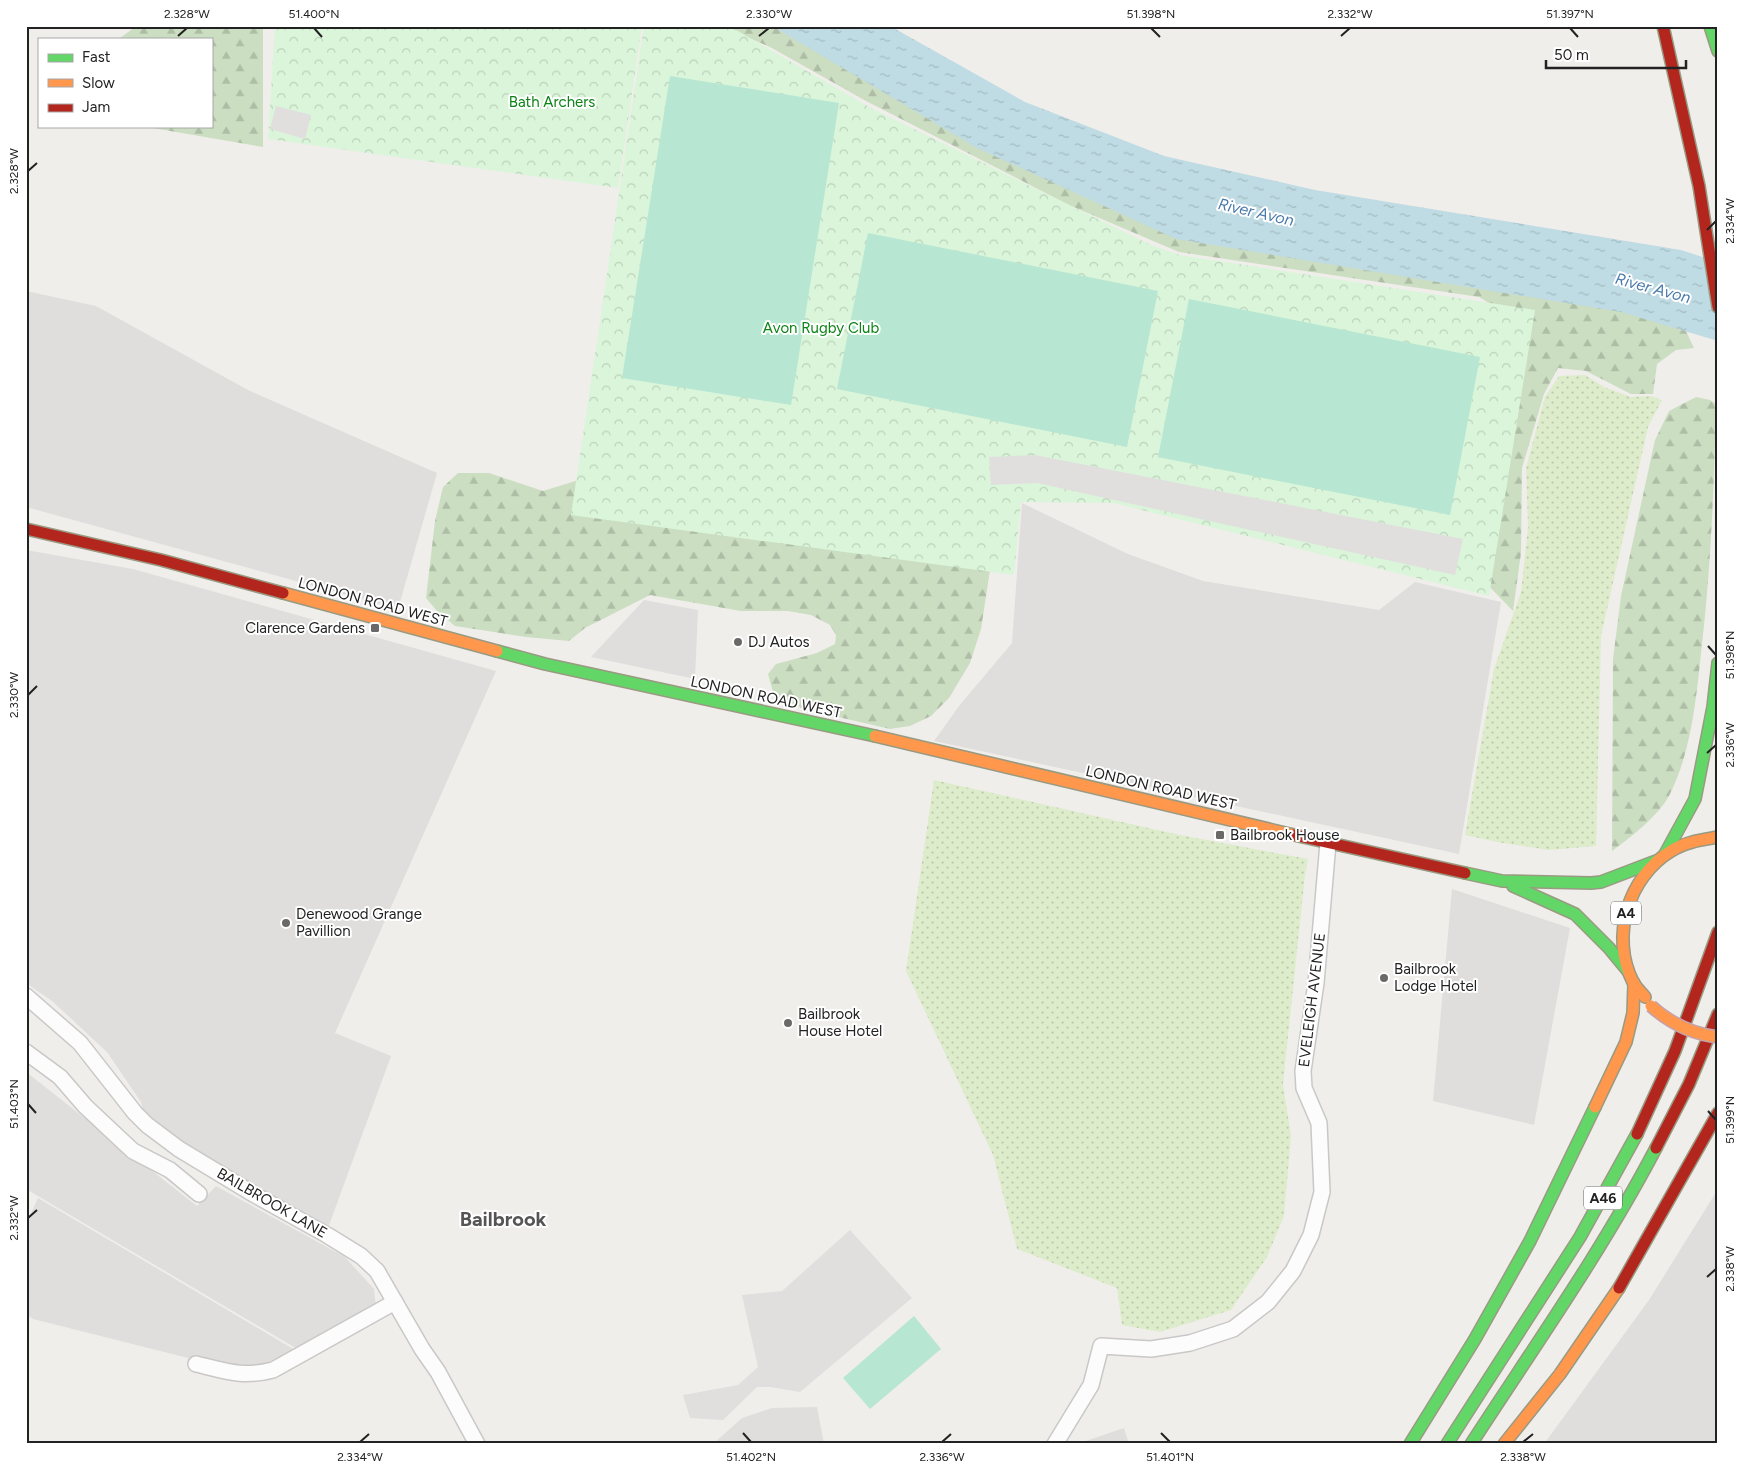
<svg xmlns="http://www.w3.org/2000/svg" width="1744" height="1470" font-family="Figtree,sans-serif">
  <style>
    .residential { fill: #dfdedc }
    .grass { fill: url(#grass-dots) }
    .forest { fill: url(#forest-firs) }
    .park { fill: url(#park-crowns) }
    .pitch { fill: #b7e6d2 }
    .parking { fill: #e0dfde }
    .water { fill: url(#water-ripples) }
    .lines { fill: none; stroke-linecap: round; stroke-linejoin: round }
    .street-casing { stroke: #c9c8c7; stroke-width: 18 }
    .fast-casing { stroke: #999a82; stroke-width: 14 }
    .slow-casing { stroke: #999a82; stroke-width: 14 }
    .jam-casing { stroke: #999a82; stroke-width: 14 }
    .street { stroke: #fdfcfc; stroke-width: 15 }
    .fast { stroke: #63d668; stroke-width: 11 }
    .slow { stroke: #ff974d; stroke-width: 11 }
    .jam { stroke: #b3261e; stroke-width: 11 }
    .slow-bridge-casing { stroke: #c5a2ac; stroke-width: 14; stroke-linecap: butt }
    .slow-bridge { stroke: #ff974d; stroke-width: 11 }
    .ticks { fill: none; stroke: #222; stroke-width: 2 }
    .poi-dot { fill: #6a6968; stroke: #fff; stroke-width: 2 }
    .labels { text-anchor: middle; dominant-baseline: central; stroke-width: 4; stroke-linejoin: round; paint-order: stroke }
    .shield { fill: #fff; stroke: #646464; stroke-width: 1 }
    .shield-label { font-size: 14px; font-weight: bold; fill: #222 }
    .park-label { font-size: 15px; fill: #0c8416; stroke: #fff }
    .street-label { font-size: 15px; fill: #222; stroke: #fff }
    .poi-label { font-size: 15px; fill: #222; stroke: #fff; text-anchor: start }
    .water-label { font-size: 16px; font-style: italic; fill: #4a7aab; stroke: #fff }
    .district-label { font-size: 20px; font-weight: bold; fill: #555; stroke: #fff }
    .neatline { fill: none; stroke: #222; stroke-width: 2 }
    .ticks-label { font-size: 12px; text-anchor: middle; fill: #222 }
  </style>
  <defs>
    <pattern id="grass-dots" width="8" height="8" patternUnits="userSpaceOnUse" patternTransform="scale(1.25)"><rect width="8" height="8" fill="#ddeccb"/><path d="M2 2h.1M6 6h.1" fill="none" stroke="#bdcaae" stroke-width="1.8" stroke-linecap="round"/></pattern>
    <pattern id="forest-firs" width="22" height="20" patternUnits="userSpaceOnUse" patternTransform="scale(1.25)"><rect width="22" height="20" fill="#cbdec1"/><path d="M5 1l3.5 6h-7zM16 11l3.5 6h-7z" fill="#aebea6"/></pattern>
    <pattern id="park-crowns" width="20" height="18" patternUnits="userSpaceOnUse" patternTransform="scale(1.25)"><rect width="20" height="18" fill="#daf5da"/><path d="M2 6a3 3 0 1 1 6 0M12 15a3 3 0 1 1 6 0" fill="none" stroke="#bbd2bb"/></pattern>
    <pattern id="water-ripples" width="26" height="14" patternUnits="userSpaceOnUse" patternTransform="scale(1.25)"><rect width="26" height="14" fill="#bfdbe3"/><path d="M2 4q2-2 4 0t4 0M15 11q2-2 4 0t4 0" fill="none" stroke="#a4bcc2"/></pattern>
  </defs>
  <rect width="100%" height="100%" fill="#f0eeeb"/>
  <!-- residential -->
  <g class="residential">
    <polygon points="26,291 96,306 248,390 437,473 398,609 26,507"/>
    <polygon points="1022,503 1128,554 1203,581 1379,610 1415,582 1501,602 1459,854 934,741 959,706 1012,643"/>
    <polygon points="26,550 133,569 496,671 335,1033 391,1056 328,1228 185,1145 144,1115 141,1102 107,1052 52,1001 26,983"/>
    <polygon points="644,600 698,610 695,679 591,657"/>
    <polygon points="1452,889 1570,928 1534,1125 1433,1101"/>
    <polygon points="26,1072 197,1206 216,1186 345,1257 374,1289 376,1307 299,1350 26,1189"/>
    <polygon points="1718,1189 1718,1444 1544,1444 1649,1300"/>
    <polygon points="38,1198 295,1350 255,1368 220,1366 33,1319 26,1314 26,1224"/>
    <polygon points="817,1407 824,1444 713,1444 742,1418 772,1408"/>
    <polygon points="1124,1428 1129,1444 1079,1444 1080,1443"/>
  </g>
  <!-- grass -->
  <g class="grass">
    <polygon points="1585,375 1604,387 1631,397 1651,396 1662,400 1648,427 1601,636 1596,846 1549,850 1497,842 1465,835 1494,669 1521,592 1528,527 1526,468 1545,397 1559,376"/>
    <polygon points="934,780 1180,835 1308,859 1305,875 1283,1084 1291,1136 1284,1216 1267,1257 1231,1310 1160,1332 1122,1325 1117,1288 1017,1249 993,1155 906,971"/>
  </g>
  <!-- forest -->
  <g class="forest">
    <polygon points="136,26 263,26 263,147 141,126 211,126 211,39 119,39"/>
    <polygon points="722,26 797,26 889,91 1675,308 1694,348 1676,350 1657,364 1653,394 1631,394 1586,371 1558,368 1544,394 1522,468 1521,553 1513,611 1480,577 1507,314 1479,297 1179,252 1069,205 866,101 770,47"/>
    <path d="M 1696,397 L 1710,400 L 1716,404 C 1714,487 1711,570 1701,653 C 1696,701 1691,753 1669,796 C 1659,815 1629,839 1612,851 L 1613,659 L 1621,596 L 1655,440 L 1669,411 Z"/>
    <polygon points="458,473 489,473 543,491 598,474 996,531 981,629 970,663 949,698 931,716 910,726 890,729 804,709 780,698 773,692 768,674 776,664 817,653 835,644 836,635 830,625 811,615 788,611 741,611 650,595 585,628 569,641 526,637 455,626 437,611 426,598 435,521 443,487"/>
  </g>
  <!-- park -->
  <g class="park">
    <polygon points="275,26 642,26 618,188 268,139"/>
    <polygon points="644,26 729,26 871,108 1151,245 1180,255 1535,310 1489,596 1113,503 1021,502 1014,575 571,515"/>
  </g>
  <!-- pitch -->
  <g class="pitch">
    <polygon points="670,76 839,103 791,405 622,378"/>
    <polygon points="868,233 1158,291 1127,447 837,389"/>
    <polygon points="1189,299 1480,357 1450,515 1158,457"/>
    <polygon points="914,1316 941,1349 870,1409 843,1378"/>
  </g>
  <!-- parking -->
  <g class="parking">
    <polygon points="276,106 311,115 305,139 270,129"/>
    <polygon points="1035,455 1463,539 1455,575 1037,483 991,485 989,457"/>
    <polygon points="850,1230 912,1298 800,1392 770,1387 757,1387 723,1420 690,1418 683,1395 738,1385 758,1367 742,1295 782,1291"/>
  </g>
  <!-- water -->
  <polygon class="water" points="772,26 890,26 1025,102 1164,156 1315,190 1681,250 1718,262 1718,341 1621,312 1176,239 977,148"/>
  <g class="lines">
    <defs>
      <g id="street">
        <polyline points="26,996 80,1043 135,1113 147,1125 179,1149 255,1195 327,1235 361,1256 377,1271 422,1349 438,1372 477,1444"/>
        <polyline points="26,1052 60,1077 85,1106 133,1151 170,1170 199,1194"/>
        <path d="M 196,1364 C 226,1371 242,1378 273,1370 L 395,1302"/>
        <polyline points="1055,1444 1091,1385 1101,1346 1151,1349 1190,1343 1233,1329 1268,1302 1293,1271 1311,1235 1322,1192 1319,1123 1304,1088 1303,1071 1316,983 1328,843"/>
      </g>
      <g id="fast">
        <polyline points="1710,26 1718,51"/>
        <polyline points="497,651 545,664 875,736"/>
        <polyline points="1665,854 1695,799 1713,707 1718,663"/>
        <polyline points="1465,873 1502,881 1591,883 1601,882 1656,861"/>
        <polyline points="1513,886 1575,914 1609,948 1628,971"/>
        <polyline points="1410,1444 1475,1339 1530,1241 1595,1107"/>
        <polyline points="1447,1444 1580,1237 1637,1134"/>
        <path d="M 1471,1444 C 1534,1347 1602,1251 1656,1148"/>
      </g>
      <g id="slow">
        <polyline points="283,593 497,651"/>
        <polyline points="875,736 1294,835"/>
        <path d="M 1645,997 C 1641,992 1636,988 1633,982 C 1610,937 1628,877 1671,851 C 1685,842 1701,840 1718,837"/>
        <polyline points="1595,1107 1626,1042 1633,1013 1634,983"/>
        <polyline points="1504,1444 1560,1374 1619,1288"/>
      </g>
      <g id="jam">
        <polyline points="1663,26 1699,186 1718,307"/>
        <polyline points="26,529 161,560 283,593"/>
        <polyline points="1294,835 1465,873"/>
        <polyline points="1637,1134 1675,1051 1718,932"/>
        <polyline points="1656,1148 1689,1084 1718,1014"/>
        <polyline points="1619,1288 1718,1113"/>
      </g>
    </defs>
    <!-- street casing -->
    <use href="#street" class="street-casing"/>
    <!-- fast casing -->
    <use href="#fast" class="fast-casing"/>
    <!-- slow casing -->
    <use href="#slow" class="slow-casing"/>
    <!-- jam casing -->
    <use href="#jam" class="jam-casing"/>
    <!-- street -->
    <use href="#street" class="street"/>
    <!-- fast -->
    <use href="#fast" class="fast"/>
    <!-- slow -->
    <use href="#slow" class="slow"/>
    <!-- jam -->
    <use href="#jam" class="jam"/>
    <defs>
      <path id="slow-bridge" d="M 1651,1006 C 1671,1024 1692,1034 1718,1037"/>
    </defs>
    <!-- slow-bridge casing -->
    <use href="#slow-bridge" class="slow-bridge-casing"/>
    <!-- slow-bridge -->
    <use href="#slow-bridge" class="slow-bridge"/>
  </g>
  <!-- ticks -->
  <path class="ticks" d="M 314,28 L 322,37M 1151,28 L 1160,37M 1570,28 L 1578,37M 178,36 L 187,28M 759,36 L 769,28M 1341,36 L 1350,28M 28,171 L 37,163M 1707,230 L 1716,221M 1708,646 L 1716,655M 28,695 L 37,686M 1707,753 L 1716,745M 28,1104 L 36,1113M 1708,1111 L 1716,1120M 28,1218 L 37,1210M 1707,1277 L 1716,1269M 743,1433 L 751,1442M 1161,1433 L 1170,1442M 360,1442 L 369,1434M 942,1442 L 951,1434M 1523,1442 L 1533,1434"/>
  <!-- markers -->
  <g class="poi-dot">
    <rect x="370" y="623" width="10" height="10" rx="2.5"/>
    <circle cx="738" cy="642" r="5"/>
    <rect x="1215" y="830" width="10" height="10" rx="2.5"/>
    <circle cx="286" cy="923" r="5"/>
    <circle cx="1384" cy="978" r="5"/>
    <circle cx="788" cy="1023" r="5"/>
  </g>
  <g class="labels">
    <!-- shield labels -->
    <g class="shield">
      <rect x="1611" y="901.5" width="30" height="23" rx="4"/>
      <rect x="1584" y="1186.5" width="38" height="23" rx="4"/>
    </g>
    <g class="shield-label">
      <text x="1626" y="913">A4</text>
      <text x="1603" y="1198">A46</text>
    </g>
    <!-- park labels -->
    <g class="park-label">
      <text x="552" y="102">Bath Archers</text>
      <text x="821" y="328">Avon Rugby Club</text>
    </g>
    <!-- street labels -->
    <g class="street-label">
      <text transform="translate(373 602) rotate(15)">LONDON ROAD WEST</text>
      <text transform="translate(766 697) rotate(12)">LONDON ROAD WEST</text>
      <text transform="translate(1161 788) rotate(13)">LONDON ROAD WEST</text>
      <text transform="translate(1312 1000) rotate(-83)">EVELEIGH AVENUE</text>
      <text transform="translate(272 1203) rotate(30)">BAILBROOK LANE</text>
    </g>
    <!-- poi labels -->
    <g class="poi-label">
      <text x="365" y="628" text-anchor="end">Clarence Gardens</text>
      <text x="748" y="642">DJ Autos</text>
      <text x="1230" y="835">Bailbrook House</text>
      <text x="296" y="914">Denewood Grange<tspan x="296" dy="17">Pavillion</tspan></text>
      <text x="1394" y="969">Bailbrook<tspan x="1394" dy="17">Lodge Hotel</tspan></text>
      <text x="798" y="1014">Bailbrook<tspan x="798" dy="17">House Hotel</tspan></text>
    </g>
    <!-- water labels -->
    <g class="water-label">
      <text transform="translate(1256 212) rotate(13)">River Avon</text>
      <text transform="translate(1653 288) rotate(15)">River Avon</text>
    </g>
    <!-- district labels -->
    <g class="district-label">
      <text x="503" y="1219">Bailbrook</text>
    </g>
  </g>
  <!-- border -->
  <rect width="1744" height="1470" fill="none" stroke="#ffffff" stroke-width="55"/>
  <!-- legend -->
  <rect x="38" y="38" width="175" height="90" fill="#ffffff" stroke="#a7a7a7"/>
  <rect x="48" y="54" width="25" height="8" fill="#63d668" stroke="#a7a7a7"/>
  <text x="82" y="62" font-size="15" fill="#222222">Fast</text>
  <rect x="48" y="79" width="25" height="8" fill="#ff974d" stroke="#a7a7a7"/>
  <text x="82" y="88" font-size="15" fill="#222222">Slow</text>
  <rect x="48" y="104" width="25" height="8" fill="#b3261e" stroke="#a7a7a7"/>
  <text x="82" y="112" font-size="15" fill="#222222">Jam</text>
  <!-- scale -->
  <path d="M1546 60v8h140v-8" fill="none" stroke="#222222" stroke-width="2.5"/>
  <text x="1554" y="60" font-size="15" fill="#222222" stroke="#ffffff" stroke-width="4" paint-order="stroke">50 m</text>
  <rect x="28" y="28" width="1688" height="1414" class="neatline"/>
  <g class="ticks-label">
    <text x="187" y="18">2.328°W</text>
    <text x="314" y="18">51.400°N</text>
    <text x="769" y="18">2.330°W</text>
    <text x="1151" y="18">51.398°N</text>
    <text x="1350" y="18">2.332°W</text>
    <text x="1570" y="18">51.397°N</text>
    <text transform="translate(14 171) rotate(-90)" y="4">2.328°W</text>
    <text transform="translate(1730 221) rotate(-90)" y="4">2.334°W</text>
    <text transform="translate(1730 655) rotate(-90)" y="4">51.398°N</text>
    <text transform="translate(14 695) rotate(-90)" y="4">2.330°W</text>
    <text transform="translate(1730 745) rotate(-90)" y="4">2.336°W</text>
    <text transform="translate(14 1104) rotate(-90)" y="4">51.403°N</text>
    <text transform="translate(1730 1120) rotate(-90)" y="4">51.399°N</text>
    <text transform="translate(14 1218) rotate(-90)" y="4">2.332°W</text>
    <text transform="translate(1730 1269) rotate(-90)" y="4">2.338°W</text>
    <text x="360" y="1461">2.334°W</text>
    <text x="751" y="1461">51.402°N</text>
    <text x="942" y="1461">2.336°W</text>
    <text x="1170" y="1461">51.401°N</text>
    <text x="1523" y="1461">2.338°W</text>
  </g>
</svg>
